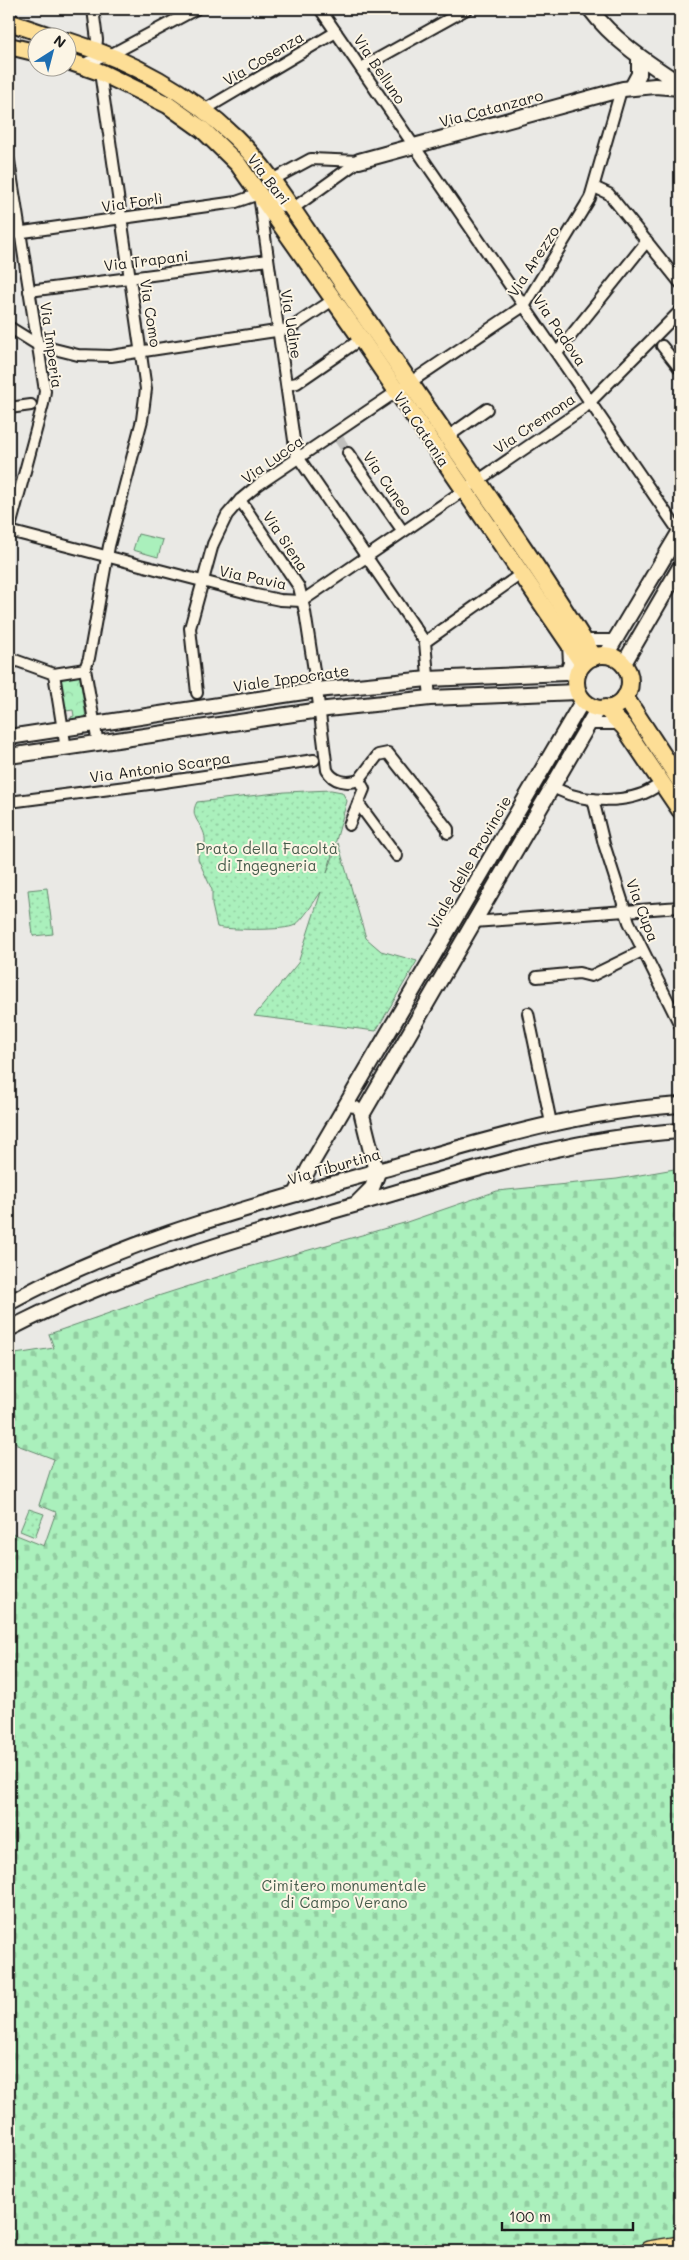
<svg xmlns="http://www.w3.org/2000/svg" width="689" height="2260" font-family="Mali,sans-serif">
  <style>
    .grass { fill: url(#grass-dots); stroke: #63866c }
    .forest { fill: url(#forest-crowns); stroke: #63866c }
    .cemetery { fill: url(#cemetery-stones); stroke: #63866c }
    .pitch { fill: #aaf0bc; stroke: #63866c }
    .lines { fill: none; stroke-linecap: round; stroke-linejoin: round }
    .street-tunnel { stroke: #c1c0bd; stroke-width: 10; stroke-dasharray: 10 5; stroke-linecap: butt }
    .street-casing { stroke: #1c1c1c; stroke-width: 14 }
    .secondary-casing { stroke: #1c1c1c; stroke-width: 18 }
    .primary-casing { stroke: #1c1c1c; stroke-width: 20 }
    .highway-casing { stroke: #1c1c1c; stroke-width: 22 }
    .street { stroke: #fcf5e5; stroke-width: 10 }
    .secondary { stroke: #fcf5e5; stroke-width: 14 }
    .primary { stroke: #fdde96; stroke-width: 16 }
    .highway { stroke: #fdde96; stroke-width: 19 }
    .labels { text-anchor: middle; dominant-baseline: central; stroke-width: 4; stroke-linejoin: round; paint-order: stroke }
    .street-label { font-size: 15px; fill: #1c1c1c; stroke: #fcf5e5 }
    .park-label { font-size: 15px; fill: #475c4c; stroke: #fcf5e5 }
  </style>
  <defs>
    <pattern id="grass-dots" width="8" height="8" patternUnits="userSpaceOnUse" patternTransform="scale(1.25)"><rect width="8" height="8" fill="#aaf0bc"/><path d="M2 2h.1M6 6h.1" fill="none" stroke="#92cda1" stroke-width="1.8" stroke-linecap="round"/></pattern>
    <pattern id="forest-crowns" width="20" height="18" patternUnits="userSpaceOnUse" patternTransform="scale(1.25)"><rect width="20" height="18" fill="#aaf0bc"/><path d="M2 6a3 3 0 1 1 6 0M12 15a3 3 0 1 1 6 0" fill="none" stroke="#92cda1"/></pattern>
    <pattern id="cemetery-stones" width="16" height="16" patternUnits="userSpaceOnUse" patternTransform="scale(1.25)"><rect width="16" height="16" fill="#aaf0bc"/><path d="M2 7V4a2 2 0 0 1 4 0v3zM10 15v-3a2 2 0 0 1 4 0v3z" fill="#92cda1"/></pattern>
  </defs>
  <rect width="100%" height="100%" fill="#eae9e5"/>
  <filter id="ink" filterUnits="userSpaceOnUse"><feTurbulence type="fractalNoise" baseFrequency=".02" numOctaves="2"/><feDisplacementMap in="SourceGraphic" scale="10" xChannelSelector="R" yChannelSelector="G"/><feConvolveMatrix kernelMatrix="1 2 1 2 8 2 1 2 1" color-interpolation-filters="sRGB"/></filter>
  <g filter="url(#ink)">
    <!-- grass -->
    <g class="grass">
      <path d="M 331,790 L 342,792 L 347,801 L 327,873 L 338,843 L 366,938 L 381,951 L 417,961 L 376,1031 L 254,1016 L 298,963 L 321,892 C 315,900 303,920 295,925 C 286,931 228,930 217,927 L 212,905 L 212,890 L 198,859 L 199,845 L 205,843 C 207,824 187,820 197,802 L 285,792 Z"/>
      <polygon points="47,888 53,934 33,936 28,890"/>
      <polygon points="29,1509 44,1514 35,1537 20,1531"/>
    </g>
    <!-- forest -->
    <polygon class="forest" points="80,676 86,718 83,722 72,723 71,717 74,716 73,710 66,711 60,679"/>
    <!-- cemetery -->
    <polygon class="cemetery" points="680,1168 680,2240 615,2251 9,2251 9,1532 44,1546 56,1512 39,1505 54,1459 17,1445 17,1443 9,1439 9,1355 54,1348 49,1334 158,1296 249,1267 404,1223 497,1191 617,1179"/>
    <!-- pitch -->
    <polygon class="pitch" points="138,534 163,540 158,557 133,550"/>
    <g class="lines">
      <!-- street-tunnel -->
      <polyline class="street-tunnel" points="339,439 348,453"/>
      <defs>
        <g id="street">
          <polyline points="93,9 97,40 95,55"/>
          <polyline points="320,9 680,533"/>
          <polyline points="88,62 110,55 196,9"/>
          <polyline points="361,68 467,9"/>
          <polyline points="204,110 336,32"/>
          <polyline points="9,161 45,391 43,404 9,531"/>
          <polyline points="272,180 311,159 359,161"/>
          <polyline points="594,187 609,194 680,283"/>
          <polyline points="259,195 296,454 425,642 430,698"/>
          <polyline points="263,196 285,207 295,207 359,161"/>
          <polyline points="9,234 236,202 259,194"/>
          <polyline points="29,291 268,260"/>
          <polyline points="9,327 38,345 78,355 111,356 289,329 333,300"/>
          <polyline points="662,346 680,369"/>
          <polyline points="557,353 647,241"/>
          <polyline points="287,385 297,383 361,339"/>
          <polyline points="9,408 31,405"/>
          <polyline points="446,438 487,409"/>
          <polyline points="348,453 402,530"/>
          <path d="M 240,500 L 299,587 L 305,612 L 317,690 L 327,770 C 333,782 347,784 359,780 L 378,755 L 388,753 L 448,829 L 448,833"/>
          <polyline points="9,531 256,595 280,600 302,601 584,408 680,311"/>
          <polyline points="583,640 616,640"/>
          <polyline points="425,642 521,574"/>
          <polyline points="9,658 54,674 85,669"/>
          <polyline points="85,669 89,658 109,546 142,420 146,389 100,72"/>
          <polyline points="85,669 98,744"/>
          <polyline points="565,673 569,663 568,645"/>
          <polyline points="54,674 66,749"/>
          <polyline points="197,693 190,628 213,544 227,515 240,500 258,485 525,305 590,198 621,90"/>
          <polyline points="589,724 621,724"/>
          <path d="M 559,790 C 585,803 629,804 654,788"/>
          <polyline points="593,799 604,844 629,922 680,1025"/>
          <polyline points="9,802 157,783 314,760"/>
          <polyline points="358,803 397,856"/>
          <polyline points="349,825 364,789 359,780"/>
          <polyline points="473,922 680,907"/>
          <polyline points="537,977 579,973 591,976 642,951"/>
          <polyline points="528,1013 551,1123"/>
          <polyline points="345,1106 356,1107 362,1115"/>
        </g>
        <g id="secondary">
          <path d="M 590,9 C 614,41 647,62 680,84"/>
          <polyline points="632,87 639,74 639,57"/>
          <polyline points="359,161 623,89 655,86 680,88"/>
          <polyline points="606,655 680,531"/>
          <polyline points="623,665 680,567"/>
          <polyline points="9,737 317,690 428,679 565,673 579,670"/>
          <polyline points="9,756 327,709 430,698 578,692"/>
          <polyline points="296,1194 309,1168 583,700"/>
          <polyline points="358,1202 372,1188 377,1175 362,1115 598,708"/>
          <path d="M 9,1303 C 122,1240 251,1207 374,1172 C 478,1143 571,1112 680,1105"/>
          <path d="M 9,1329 C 119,1272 237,1238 357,1204 C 463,1173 568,1138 680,1131"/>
        </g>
        <g id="primary">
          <polyline points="9,22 56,38"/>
          <path d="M 68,41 C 130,60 188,92 235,137 C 263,164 284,197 306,229 C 331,267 357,305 383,343 C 453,447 528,549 594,657"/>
          <polyline points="9,46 38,53"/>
          <polyline points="68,61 100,72 168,105 203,130 238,164 355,330 583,664"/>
          <circle cx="603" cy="682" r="27"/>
          <polyline points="625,697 680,781"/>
          <polyline points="605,708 624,727 680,810"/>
        </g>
        <polyline id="highway" points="649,2251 680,2246"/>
      </defs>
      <!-- street casing -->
      <use href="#street" class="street-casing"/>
      <!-- secondary casing -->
      <use href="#secondary" class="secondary-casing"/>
      <!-- primary casing -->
      <use href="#primary" class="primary-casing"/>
      <!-- highway casing -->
      <use href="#highway" class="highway-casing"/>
      <!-- street -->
      <use href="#street" class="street"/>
      <!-- secondary -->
      <use href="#secondary" class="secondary"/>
      <!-- primary -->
      <use href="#primary" class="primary"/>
      <!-- highway -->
      <use href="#highway" class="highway"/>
    </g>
  </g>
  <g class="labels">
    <!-- street labels -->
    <g class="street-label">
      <text transform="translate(263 58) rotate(-31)">Via Cosenza</text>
      <text transform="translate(380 69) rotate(56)">Via Belluno</text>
      <text transform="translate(491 108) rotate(-15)">Via Catanzaro</text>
      <text transform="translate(269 179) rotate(53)">Via Bari</text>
      <text transform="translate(132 202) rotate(-8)">Via Forlì</text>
      <text transform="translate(146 260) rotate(-7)">Via Trapani</text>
      <text transform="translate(533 261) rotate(-57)">Via Arezzo</text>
      <text transform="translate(151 313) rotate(81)">Via Como</text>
      <text transform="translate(292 324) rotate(81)">Via Udine</text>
      <text transform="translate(560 330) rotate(56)">Via Padova</text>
      <text transform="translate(52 345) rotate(82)">Via Imperia</text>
      <text transform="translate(534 423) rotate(-34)">Via Cremona</text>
      <text transform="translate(422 429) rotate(56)">Via Catania</text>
      <text transform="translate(272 459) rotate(-35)">Via Lucca</text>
      <text transform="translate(388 483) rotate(55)">Via Cuneo</text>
      <text transform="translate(286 541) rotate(56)">Via Siena</text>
      <text transform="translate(253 577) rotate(12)">Via Pavia</text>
      <text transform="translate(291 678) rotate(-8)">Viale Ippocrate</text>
      <text transform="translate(160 767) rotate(-8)">Via Antonio Scarpa</text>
      <text transform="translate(469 862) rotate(-60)">Viale delle Provincie</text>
      <text transform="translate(643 910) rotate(69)">Via Cupa</text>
      <text transform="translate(334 1166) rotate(-16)">Via Tiburtina</text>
    </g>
    <!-- park labels -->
    <g class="park-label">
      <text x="267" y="848">Prato della Facoltà<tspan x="267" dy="17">di Ingegneria</tspan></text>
      <text x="344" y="1885">Cimitero monumentale<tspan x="344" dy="17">di Campo Verano</tspan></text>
    </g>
  </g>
  <!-- margin -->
  <rect width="689" height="2260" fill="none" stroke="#fcf5e5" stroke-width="30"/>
  <rect x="15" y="15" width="659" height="2230" fill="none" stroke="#1c1c1c" stroke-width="2" filter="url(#ink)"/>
  <!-- north arrow -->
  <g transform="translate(52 52) rotate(36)"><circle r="24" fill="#fcf5e5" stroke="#a29e95"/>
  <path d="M0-4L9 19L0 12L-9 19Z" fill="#1f6fb2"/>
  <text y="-8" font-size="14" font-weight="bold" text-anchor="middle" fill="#1c1c1c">N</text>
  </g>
  <!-- scale -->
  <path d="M502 2222v8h131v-8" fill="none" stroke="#1c1c1c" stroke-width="2.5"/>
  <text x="509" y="2222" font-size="15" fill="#1c1c1c" stroke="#fcf5e5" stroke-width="4" paint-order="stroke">100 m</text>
</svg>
